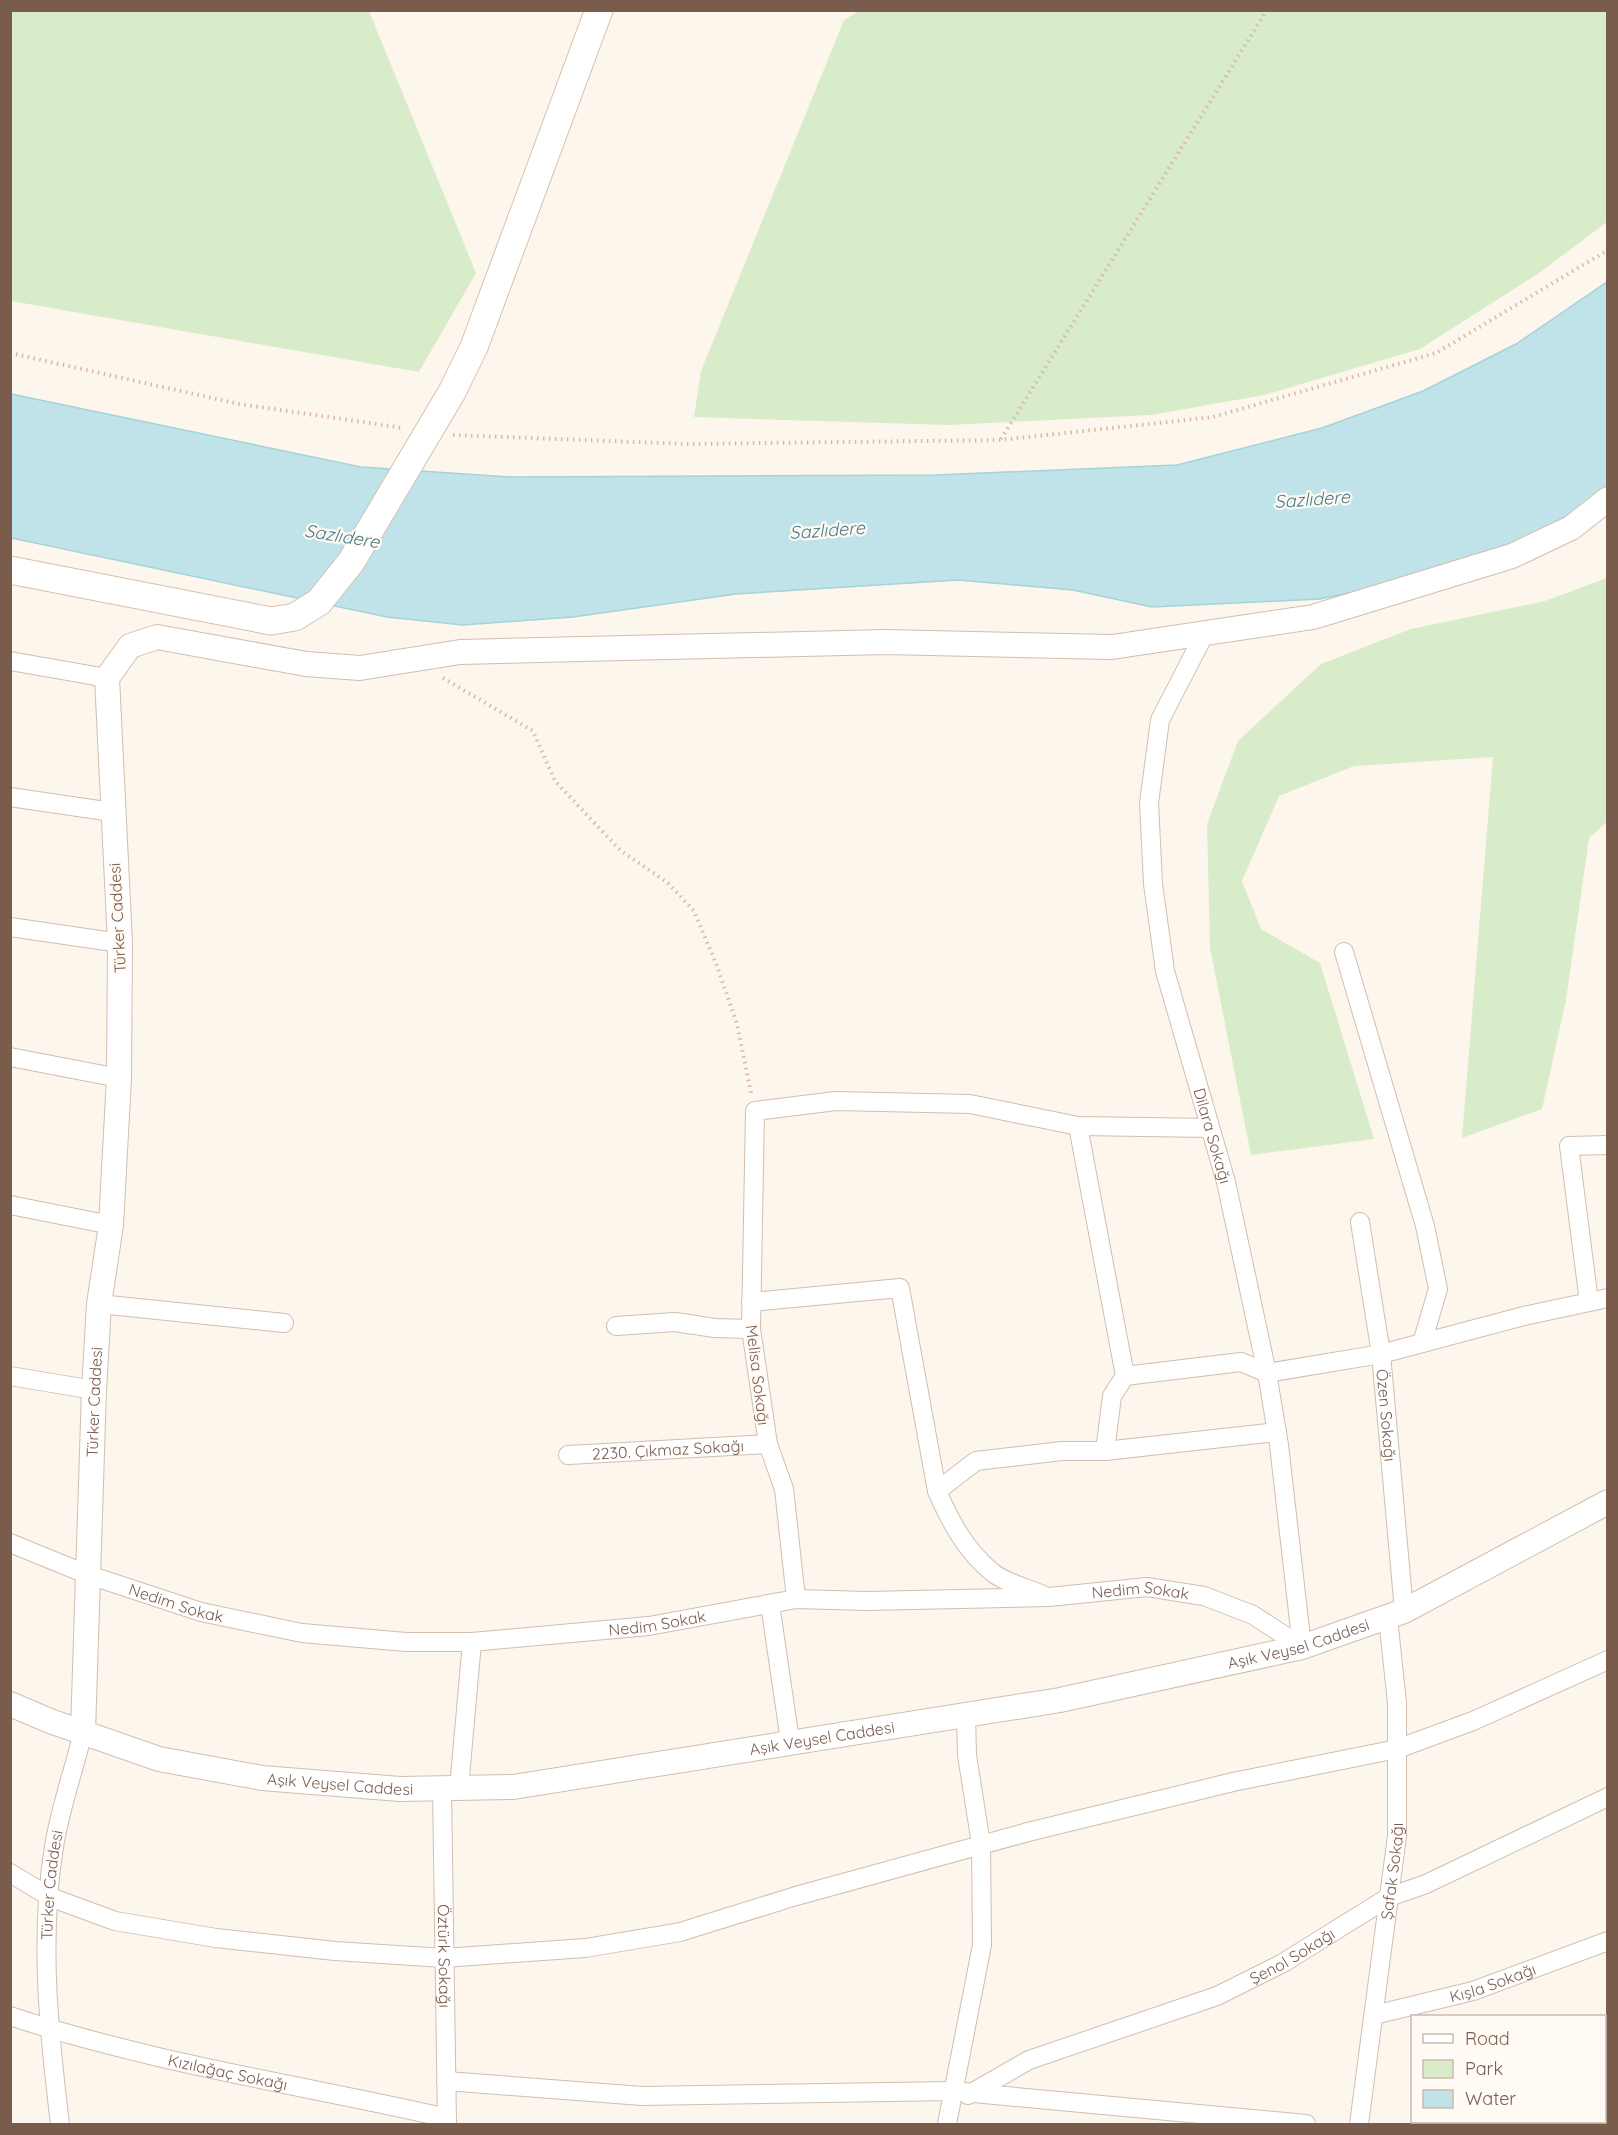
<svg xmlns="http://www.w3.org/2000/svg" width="1618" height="2135" font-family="Quicksand,sans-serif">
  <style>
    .green { fill: #d8ecc9 }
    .water { fill: #bfe3e8; stroke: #a5d3da; stroke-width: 1.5 }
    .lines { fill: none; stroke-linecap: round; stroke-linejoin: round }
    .minor-casing { stroke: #d1beb0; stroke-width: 20 }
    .tertiary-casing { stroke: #d1beb0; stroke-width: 26 }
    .secondary-casing { stroke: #d6c0b0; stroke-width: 29 }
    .path { stroke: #d9b8a5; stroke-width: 4; stroke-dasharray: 1.5 4.5; stroke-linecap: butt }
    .minor { stroke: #fff; stroke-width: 18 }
    .tertiary { stroke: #fff; stroke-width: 24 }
    .secondary { stroke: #fff; stroke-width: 27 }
    .labels { text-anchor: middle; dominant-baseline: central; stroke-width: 4.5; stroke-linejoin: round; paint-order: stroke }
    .street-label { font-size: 16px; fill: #7a5c4d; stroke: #fffaf3 }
    .water-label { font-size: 18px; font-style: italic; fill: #437c86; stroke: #fffaf3 }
  </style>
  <rect width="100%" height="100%" fill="#fdf6ec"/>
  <!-- green -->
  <g class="green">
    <polygon points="861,10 1607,11 1607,222 1539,273 1420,349 1264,395 1151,415 949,425 694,417 701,371 844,20"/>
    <polygon points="10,11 369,11 476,273 419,372 11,301"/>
    <polygon points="1607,578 1607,822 1589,838 1566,1000 1542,1109 1462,1138 1493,757 1354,766 1279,796 1242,881 1261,929 1320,963 1374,1139 1251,1155 1210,948 1207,824 1238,741 1321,664 1411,629 1545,601"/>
  </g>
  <!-- water -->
  <polygon class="water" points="1607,282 1607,497 1573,512 1518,544 1427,577 1320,599 1152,607 1073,590 958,580 736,594 573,617 463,625 387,617 11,538 11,394 361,467 511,477 936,475 1177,465 1322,428 1423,391 1516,344"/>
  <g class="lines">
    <defs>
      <g id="minor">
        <path id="s1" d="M 1205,633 L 1160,720 L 1149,803 L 1153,884 L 1165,971 L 1226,1182 L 1267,1373 L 1279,1445 L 1302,1647"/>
        <polyline points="10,661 107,678"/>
        <polyline points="10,797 112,812"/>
        <polyline points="10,927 120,943"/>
        <polyline points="1344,952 1425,1226 1438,1289 1422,1343"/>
        <polyline points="10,1057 119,1078"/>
        <polyline points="1078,1126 1125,1376 1112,1396 1105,1451"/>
        <polyline points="10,1205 111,1225"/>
        <path id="s2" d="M 1360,1222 L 1381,1354 L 1404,1611"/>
        <path d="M 751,1302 L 900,1288 L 937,1491 C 950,1521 966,1551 992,1572 C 1005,1583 1028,1588 1043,1595"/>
        <polyline points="1589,1302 1569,1146 1608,1145"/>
        <polyline points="99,1304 284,1323"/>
        <polyline points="616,1326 675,1322 715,1328 751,1329"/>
        <polyline points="10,1376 94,1390"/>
        <polyline points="1125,1376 1241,1362 1267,1373 1381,1354 1524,1316 1608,1298"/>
        <path id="s3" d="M 568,1455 L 768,1444"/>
        <polyline points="937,1491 976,1461 1062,1451 1105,1451 1277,1432"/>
        <path id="s4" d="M 10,1543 L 86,1574 L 201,1612 L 302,1633 L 406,1642 L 472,1642 L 649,1626 L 796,1599 L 867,1601 L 1049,1597 L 1147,1587 L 1204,1596 L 1253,1615 L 1302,1647"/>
        <polyline points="796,1599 784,1489 768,1444 751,1329 755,1111 836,1101 970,1104 1078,1126 1210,1128"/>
        <polyline points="770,1604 790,1741"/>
        <path id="s5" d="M 442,1788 L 447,2124"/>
        <polyline points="459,1788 472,1642"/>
        <polyline points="10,1873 50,1897 115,1921 216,1938 335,1951 444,1958 585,1948 680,1932 796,1896 1028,1832 1233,1782 1397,1749 1473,1721 1608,1660"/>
        <path id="s6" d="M 1374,2015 L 1473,1991 L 1608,1941"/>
        <path id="s7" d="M 10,2016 C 152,2063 302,2085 447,2118"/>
        <polyline points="1604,2042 1608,2031"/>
        <polyline points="1604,2080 1608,2079"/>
        <polyline points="446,2081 642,2096 952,2091 1306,2124"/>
        <path id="s8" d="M 968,2095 L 1029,2060 L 1217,1996 L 1283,1963 L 1389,1897 L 1426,1884 L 1608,1797"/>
        <path id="s9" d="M 60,2124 C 49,2034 39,1938 54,1847 C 60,1808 74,1770 83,1732"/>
        <polyline points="947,2124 982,1945 981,1844 967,1755 966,1715"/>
        <path id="s10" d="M 1359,2124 L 1397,1836 L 1397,1703 L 1388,1618"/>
        <polyline points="1464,2124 1473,2122"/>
        <polyline points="1587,2124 1588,2122"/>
      </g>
      <g id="tertiary">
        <path id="s11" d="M 10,1704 L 50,1721 L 159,1759 L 262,1778 L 400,1789 L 513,1787 L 1060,1700 L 1302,1647 L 1404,1611 L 1608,1502"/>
        <path id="s12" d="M 83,1732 L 94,1390 L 99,1304 L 111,1225 L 119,1078 L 120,943 L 107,678 L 130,646 L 157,637 L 306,664 L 360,668 L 460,652 L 885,642 L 1112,647 L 1313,617 L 1512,556 L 1571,528 L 1608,499"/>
      </g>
      <polyline id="secondary" points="10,570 271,621 295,617 319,602 351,562 452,392 474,347 599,10"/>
    </defs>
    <!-- minor casing -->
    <use href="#minor" class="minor-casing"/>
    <!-- tertiary casing -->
    <use href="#tertiary" class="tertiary-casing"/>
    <!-- secondary casing -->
    <use href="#secondary" class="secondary-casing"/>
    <!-- path -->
    <g class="path">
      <polyline points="10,353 239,404 404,428"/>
      <polyline points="453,435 688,444 1000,440 1213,417 1436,353 1608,250"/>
      <polyline points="1001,439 1267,10"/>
      <polyline points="443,678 533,731 555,781 620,850 668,883 694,911 717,966 737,1024 751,1093"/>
    </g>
    <!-- minor -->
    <use href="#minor" class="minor"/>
    <!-- tertiary -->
    <use href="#tertiary" class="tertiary"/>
    <!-- secondary -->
    <use href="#secondary" class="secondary"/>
  </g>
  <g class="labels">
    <!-- street labels -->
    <g class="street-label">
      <text transform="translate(117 918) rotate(-93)">Türker Caddesi</text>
      <text stroke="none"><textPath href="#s1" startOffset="522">Dilara Sokağı</textPath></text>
      <text transform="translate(758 1375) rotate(83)">Melisa Sokağı</text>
      <text stroke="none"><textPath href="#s12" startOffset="330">Türker Caddesi</textPath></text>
      <text stroke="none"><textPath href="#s2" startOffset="195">Özen Sokağı</textPath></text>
      <text stroke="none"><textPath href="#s3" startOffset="100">2230. Çıkmaz Sokağı</textPath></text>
      <text stroke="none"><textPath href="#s4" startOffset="1149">Nedim Sokak</textPath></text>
      <text stroke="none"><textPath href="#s4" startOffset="177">Nedim Sokak</textPath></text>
      <text stroke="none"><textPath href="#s4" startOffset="663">Nedim Sokak</textPath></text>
      <text stroke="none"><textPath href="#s11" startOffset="1314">Aşık Veysel Caddesi</textPath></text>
      <text stroke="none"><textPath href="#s11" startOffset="828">Aşık Veysel Caddesi</textPath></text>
      <text stroke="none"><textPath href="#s11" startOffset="342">Aşık Veysel Caddesi</textPath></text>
      <text stroke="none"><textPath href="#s10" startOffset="255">Şafak Sokağı</textPath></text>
      <text stroke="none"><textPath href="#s9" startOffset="240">Türker Caddesi</textPath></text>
      <text stroke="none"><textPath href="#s8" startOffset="354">Şenol Sokağı</textPath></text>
      <text stroke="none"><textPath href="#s5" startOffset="168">Öztürk Sokağı</textPath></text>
      <text stroke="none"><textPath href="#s6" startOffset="123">Kışla Sokağı</textPath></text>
      <text stroke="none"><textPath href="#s7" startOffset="225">Kızılağaç Sokağı</textPath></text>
    </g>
    <!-- water labels -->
    <g class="water-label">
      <text transform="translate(1312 499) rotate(-4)">Sazlıdere</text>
      <text transform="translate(827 530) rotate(-4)">Sazlıdere</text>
      <text transform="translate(342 536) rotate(9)">Sazlıdere</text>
    </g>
  </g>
  <!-- border -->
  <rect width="1618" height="2135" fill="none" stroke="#7a5c4d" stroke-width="24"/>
  <!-- legend -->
  <rect x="1411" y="2015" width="195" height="108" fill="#fffaf3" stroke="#cabbb1" stroke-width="1.5"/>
  <rect x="1423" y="2034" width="30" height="9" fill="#ffffff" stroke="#cabbb1" stroke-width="1.5"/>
  <text x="1465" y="2045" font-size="18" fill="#7a5c4d">Road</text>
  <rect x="1423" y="2060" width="30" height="18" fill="#d8ecc9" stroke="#cabbb1" stroke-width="1.5"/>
  <text x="1465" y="2075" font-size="18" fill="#7a5c4d">Park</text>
  <rect x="1423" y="2090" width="30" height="18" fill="#bfe3e8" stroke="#cabbb1" stroke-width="1.5"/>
  <text x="1465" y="2105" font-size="18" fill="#7a5c4d">Water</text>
</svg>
